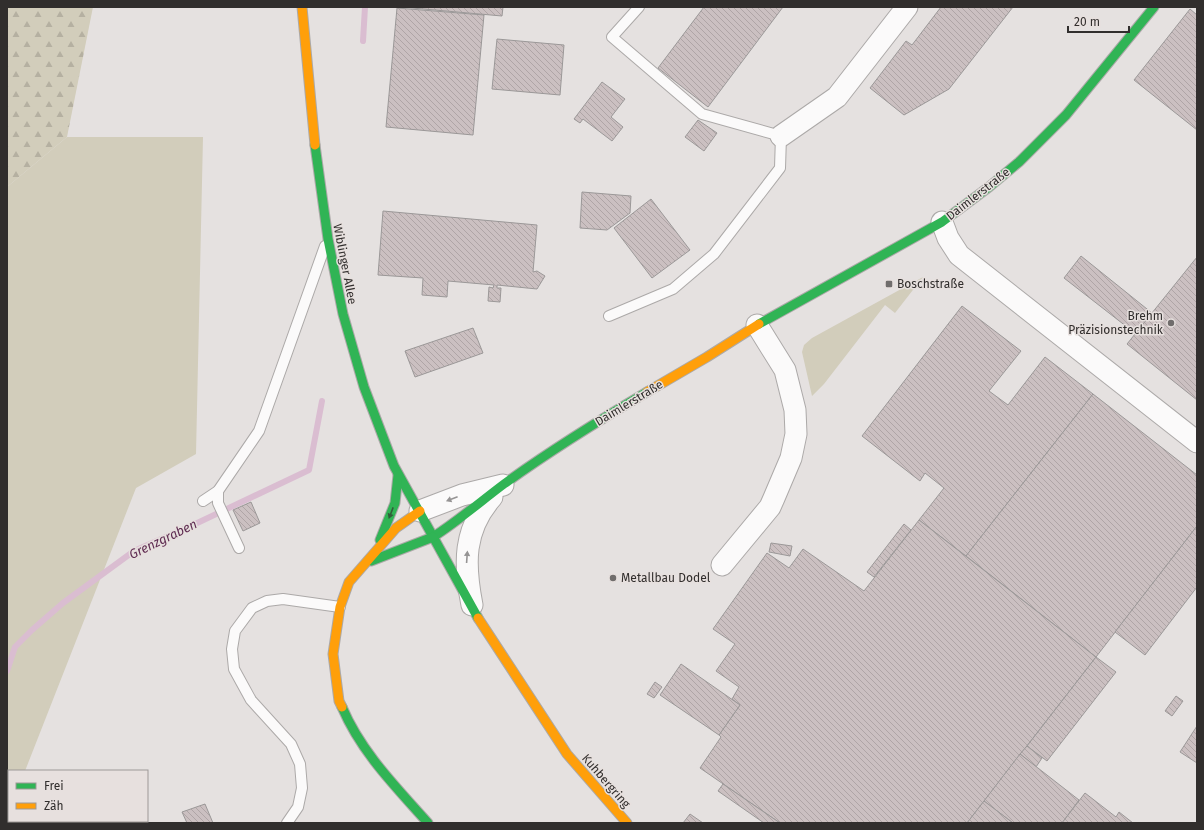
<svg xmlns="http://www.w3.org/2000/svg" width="1204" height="830" font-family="'Fira Sans',sans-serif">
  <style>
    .grass { fill: #d2cdbb }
    .forest { fill: url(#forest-firs) }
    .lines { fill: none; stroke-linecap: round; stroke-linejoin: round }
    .stream { stroke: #dabdd1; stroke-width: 6 }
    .building { fill: url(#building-back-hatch); stroke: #9b9898 }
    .lane-casing { stroke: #aca9a8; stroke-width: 12 }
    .street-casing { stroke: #aca9a8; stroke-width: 23 }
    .fast-casing { stroke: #aca9a8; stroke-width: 11 }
    .slow-casing { stroke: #aca9a8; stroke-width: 11 }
    .lane { stroke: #fbfafa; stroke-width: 10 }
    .street { stroke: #fbfafa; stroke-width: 21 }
    .fast { stroke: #30b455; stroke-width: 9 }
    .slow { stroke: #ff9f0a; stroke-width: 9 }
    .oneway { fill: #969494 }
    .oneway2 { fill: #315d3b }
    .poi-dot { fill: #706d6c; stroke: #e7e0de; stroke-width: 1.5 }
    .labels { text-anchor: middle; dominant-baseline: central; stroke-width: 3; stroke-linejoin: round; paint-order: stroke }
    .street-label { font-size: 12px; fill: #312e2d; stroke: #e7e0de }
    .poi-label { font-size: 12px; fill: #312e2d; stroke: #e7e0de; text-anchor: start }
    .water-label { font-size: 13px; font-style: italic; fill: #5f2c52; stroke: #e7e0de }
  </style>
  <defs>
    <pattern id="forest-firs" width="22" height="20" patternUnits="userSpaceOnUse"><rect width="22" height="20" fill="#d2cdbb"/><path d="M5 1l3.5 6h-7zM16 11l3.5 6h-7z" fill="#b5b0a1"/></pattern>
    <pattern id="building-back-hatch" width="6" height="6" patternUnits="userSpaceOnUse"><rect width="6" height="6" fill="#cbc0c1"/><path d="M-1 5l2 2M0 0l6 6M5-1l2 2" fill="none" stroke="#afa5a6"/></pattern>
  </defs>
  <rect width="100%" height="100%" fill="#e5e1e0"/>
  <!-- grass -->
  <g class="grass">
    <polygon points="67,137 203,137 196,454 136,488 25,771 9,771 9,813 7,818 7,187"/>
    <polygon points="923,277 895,313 885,305 824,384 812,396 802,352 804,345 812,338"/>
  </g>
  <!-- forest -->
  <polygon class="forest" points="7,7 93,7 67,137 7,187"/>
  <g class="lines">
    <!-- stream -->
    <g class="stream">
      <polyline points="363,41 365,7"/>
      <polyline points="7,671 15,647 32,630 63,603 134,551 193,525 309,470 322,401"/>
      <polyline points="7,812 9,811"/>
    </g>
  </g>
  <!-- building -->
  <g class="building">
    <polygon points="401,7 503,7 502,16"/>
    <polygon points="704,7 783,7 708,107 658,68"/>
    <polygon points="941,7 1013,7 949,89 904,115 870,88 906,41 912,45"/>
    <polygon points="397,8 484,15 473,135 386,127"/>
    <polygon points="1190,9 1197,15 1197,130 1134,80"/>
    <polygon points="497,39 564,45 560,95 492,89"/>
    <polygon points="602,82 625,99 611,117 623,127 612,141 583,119 580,123 574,119"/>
    <polygon points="698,120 717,133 704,151 685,137"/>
    <polygon points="582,192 631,196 630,213 607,230 580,228"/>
    <polygon points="651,199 690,250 652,278 614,228"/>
    <polygon points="383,211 537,225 533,272 537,271 545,276 537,289 497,285 497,288 501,288 500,302 488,301 489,287 493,288 494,285 448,281 447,297 422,295 423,278 378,275"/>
    <polygon points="1081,256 1152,313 1136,334 1064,278"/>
    <polygon points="1197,257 1197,400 1127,344"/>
    <polygon points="962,306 1021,351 989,391 1008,405 1045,357 1093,394 966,556 919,520 944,488 925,473 920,481 862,436"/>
    <polygon points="473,328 483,353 415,377 405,351"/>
    <polygon points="1093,394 1197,475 1197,526 1096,657 966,556"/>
    <polygon points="251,502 260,523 243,531 233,510"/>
    <polygon points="919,520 1096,657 967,823 780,823 700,768 721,737 719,735 740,705 732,699 739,687 716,671 735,644 713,629 767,553 789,568 803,549 864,591"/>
    <polygon points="904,524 911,530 874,577 867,572"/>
    <polygon points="1197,526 1197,587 1145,655 1115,632"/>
    <polygon points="771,543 792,546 790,556 769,552"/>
    <polygon points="1096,657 1116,672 1047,761 1027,746"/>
    <polygon points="681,664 740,705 719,735 660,695"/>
    <polygon points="655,682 662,687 654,698 647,694"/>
    <polygon points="1176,696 1183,701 1172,716 1165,711"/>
    <polygon points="1197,726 1197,763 1180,752"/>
    <polygon points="1027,746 1042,758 1036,767 1020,754"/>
    <polygon points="1020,754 1079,800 1062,823 1013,823 984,801"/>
    <polygon points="723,784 780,823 764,823 718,791"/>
    <polygon points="1085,793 1116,817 1119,812 1133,823 1062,823"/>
    <polygon points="984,801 1013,823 967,823"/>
    <polygon points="205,804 213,823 187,823 182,812"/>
    <polygon points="690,814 703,823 683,823"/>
  </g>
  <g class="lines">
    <defs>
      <g id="lane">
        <polyline points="609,316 673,289 714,254 780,168 781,136 702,114 612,37 639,7"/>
        <polyline points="218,491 218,503 239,548"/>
        <polyline points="203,501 218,491 259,431 325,246"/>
        <polyline points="287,823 298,807 302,788 300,764 291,744 251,700 234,669 232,649 235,631 252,608 267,601 283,599 340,607"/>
      </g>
      <g id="street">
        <polyline points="781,136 837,97 907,7"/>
        <polyline points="942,222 948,238 959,255 1197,442"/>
        <polyline points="420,511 462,495 503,485"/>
        <polyline points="722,565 770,507 774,498 791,458 796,434 795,410 785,370 757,325"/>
        <path d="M 472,605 C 464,564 463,530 492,497"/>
      </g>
      <g id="fast">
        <polyline points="315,145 328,239 343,314 364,387 394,466 478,618"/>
        <polyline points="759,324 942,222 989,187 1019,162 1066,115 1154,7"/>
        <path d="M 433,537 C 458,521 480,502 504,484 C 550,451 598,421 647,392"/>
        <polyline points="380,540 395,503 398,475"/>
        <polyline points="371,561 433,537"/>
        <path d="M 342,707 C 361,752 396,787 428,823"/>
      </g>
      <g id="slow">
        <polyline points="302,7 315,145"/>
        <polyline points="647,392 707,357 759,324"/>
        <polyline points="478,618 567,754 627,823"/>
        <polyline points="342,707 339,701 333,654 340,607 349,582 396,528 420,511"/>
      </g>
    </defs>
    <!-- lane casing -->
    <use href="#lane" class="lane-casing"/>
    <!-- street casing -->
    <use href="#street" class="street-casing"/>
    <!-- fast casing -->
    <use href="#fast" class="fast-casing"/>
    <!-- slow casing -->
    <use href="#slow" class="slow-casing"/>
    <!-- lane -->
    <use href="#lane" class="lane"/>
    <!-- street -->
    <use href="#street" class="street"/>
    <!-- fast -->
    <use href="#fast" class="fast"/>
    <!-- slow -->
    <use href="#slow" class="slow"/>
  </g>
  <!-- one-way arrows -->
  <defs><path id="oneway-solid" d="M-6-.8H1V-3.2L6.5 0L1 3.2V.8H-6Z"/></defs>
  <g class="oneway">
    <use href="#oneway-solid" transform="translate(452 499) rotate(159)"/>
    <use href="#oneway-solid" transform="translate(467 557) rotate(-86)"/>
  </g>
  <use class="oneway2" href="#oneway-solid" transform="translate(391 513) rotate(111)"/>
  <!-- markers -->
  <g class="poi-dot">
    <rect x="885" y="280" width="8" height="8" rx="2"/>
    <circle cx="1171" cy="323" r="4"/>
    <circle cx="613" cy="578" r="4"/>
  </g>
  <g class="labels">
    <!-- street labels -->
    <g class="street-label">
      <text transform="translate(978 194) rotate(-38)">Daimlerstraße</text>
      <text transform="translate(345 264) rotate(79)">Wiblinger Allee</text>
      <text transform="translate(629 403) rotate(-31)">Daimlerstraße</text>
      <text transform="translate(606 781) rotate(49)">Kuhbergring</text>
    </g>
    <!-- poi labels -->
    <g class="poi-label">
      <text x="897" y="284">Boschstraße</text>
      <text x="1163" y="316" text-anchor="end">Brehm<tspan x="1163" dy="14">Präzisionstechnik</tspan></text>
      <text x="621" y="578">Metallbau Dodel</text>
    </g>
    <!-- water labels -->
    <g class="water-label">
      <text transform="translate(163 539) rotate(-26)">Grenzgraben</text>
    </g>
  </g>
  <!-- border -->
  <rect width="1204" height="830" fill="none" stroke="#312e2d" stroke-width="16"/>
  <!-- legend -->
  <rect x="8" y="770" width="140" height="52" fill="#e7e0de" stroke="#9e9997"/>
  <rect x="16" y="783" width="20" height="6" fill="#30b455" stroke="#9e9997"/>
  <text x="44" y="790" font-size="12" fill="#312e2d">Frei</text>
  <rect x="16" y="803" width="20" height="6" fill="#ff9f0a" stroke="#9e9997"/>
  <text x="44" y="810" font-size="12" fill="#312e2d">Zäh</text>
  <!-- scale -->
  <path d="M1068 26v6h61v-6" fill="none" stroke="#312e2d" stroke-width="2"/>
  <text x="1074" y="26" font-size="12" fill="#312e2d" stroke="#e7e0de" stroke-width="3" paint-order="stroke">20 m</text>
</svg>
